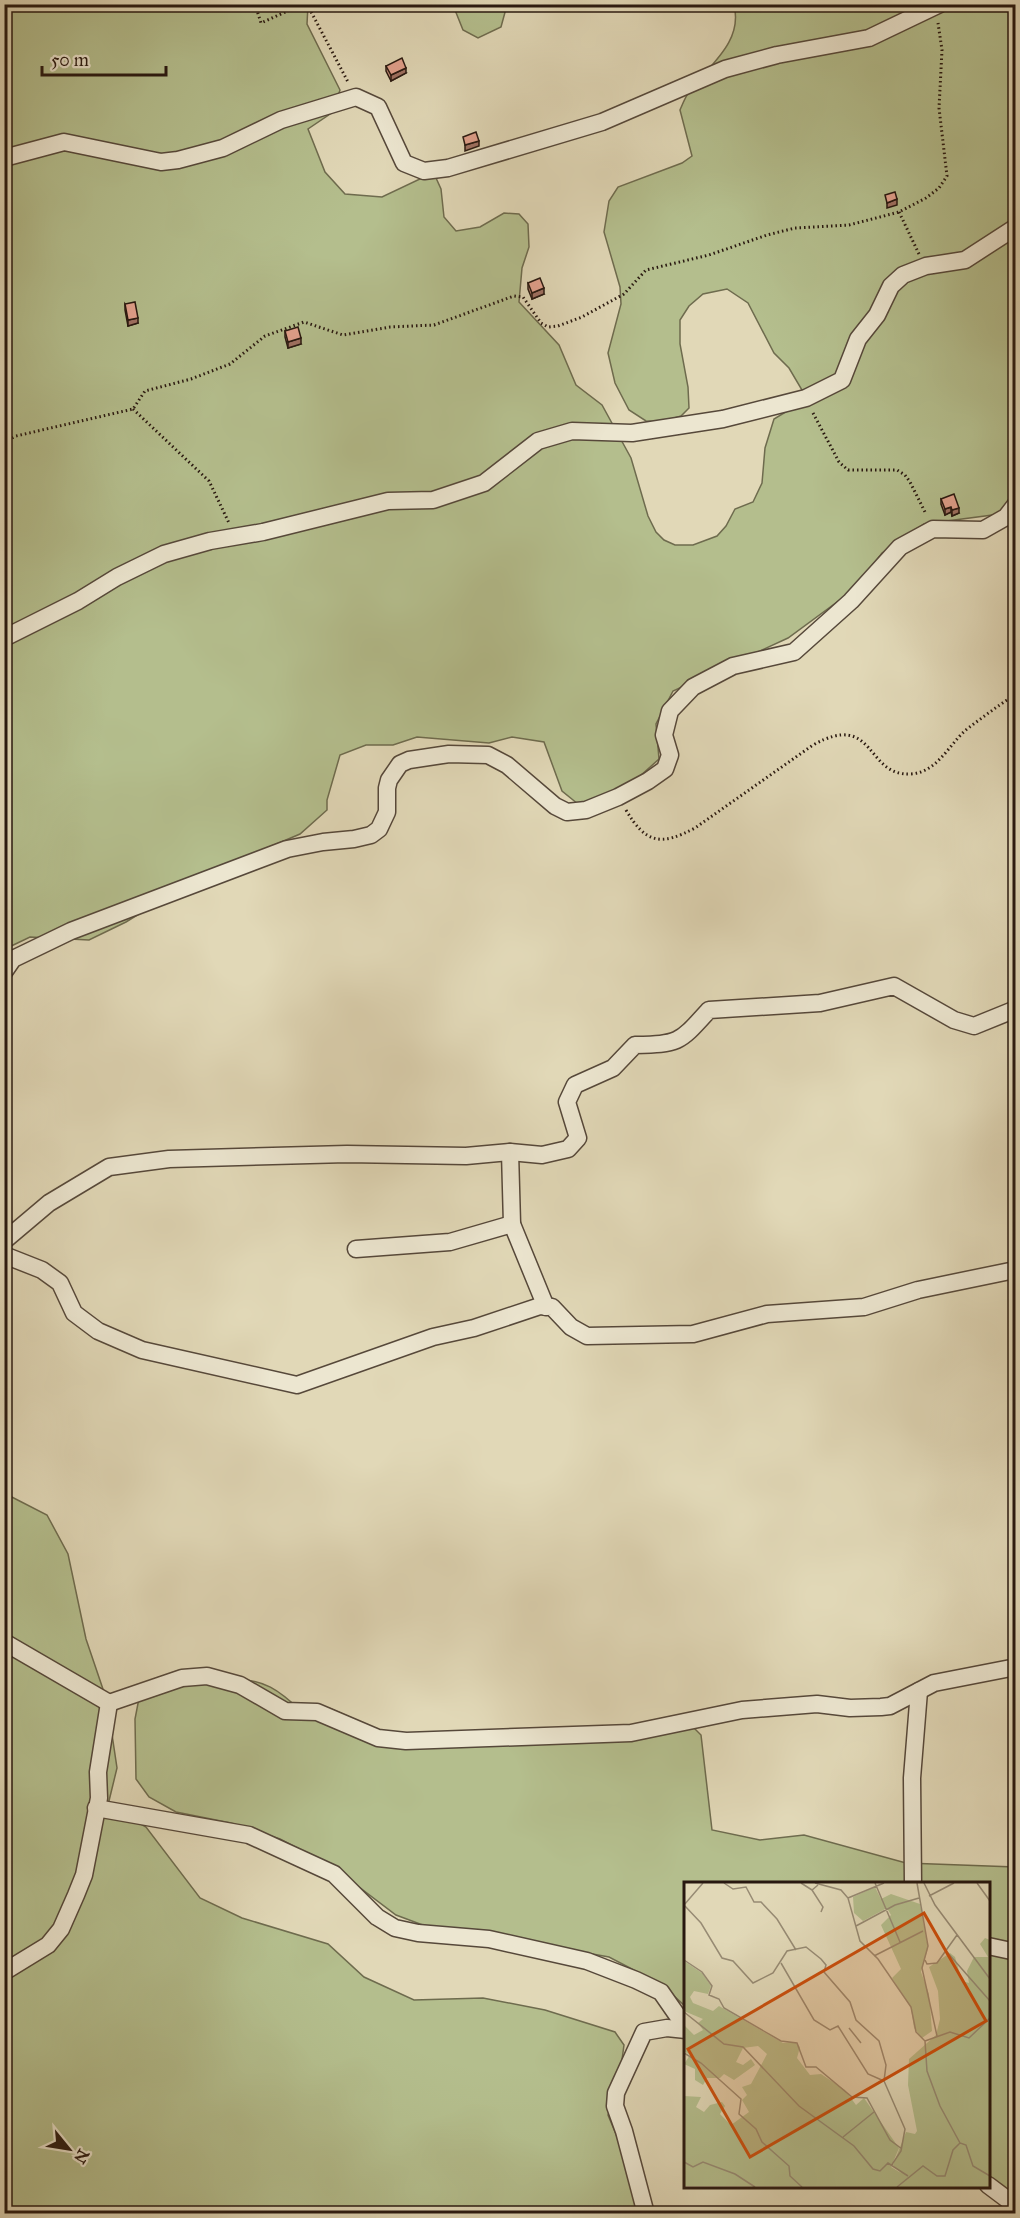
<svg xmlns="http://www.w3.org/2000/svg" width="1020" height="2218" font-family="'IM FELL Great Primer',serif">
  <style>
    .green { fill: #b4be8d; stroke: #6e6b4e; stroke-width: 1.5 }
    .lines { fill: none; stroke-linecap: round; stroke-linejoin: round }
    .minor-casing { stroke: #56483a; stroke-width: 19 }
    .path { stroke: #281810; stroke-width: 3; stroke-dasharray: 1.5 3; stroke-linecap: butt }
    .minor { stroke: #ece6d0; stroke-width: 16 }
    .wall { fill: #c48b7a; stroke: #281810; stroke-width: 1.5 }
    .shaded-wall { fill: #a07163; stroke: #281810; stroke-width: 1.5 }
    .building { fill: #e4a28e; stroke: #281810; stroke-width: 1.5 }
    .inset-road { fill: none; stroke: #978b74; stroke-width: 1.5 }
    .view { fill: #cb4f0d; fill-opacity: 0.15; stroke: #cb4f0d; stroke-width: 3 }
    .inset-edge { fill: none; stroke: #281810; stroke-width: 3 }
  </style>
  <rect width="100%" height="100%" fill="#e1d8b7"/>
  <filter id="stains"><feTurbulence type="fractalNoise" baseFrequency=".00333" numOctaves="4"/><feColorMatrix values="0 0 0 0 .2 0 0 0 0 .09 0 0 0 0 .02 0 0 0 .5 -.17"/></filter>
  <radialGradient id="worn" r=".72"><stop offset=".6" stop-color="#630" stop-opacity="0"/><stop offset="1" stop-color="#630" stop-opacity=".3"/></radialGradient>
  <!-- green -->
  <g class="green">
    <path d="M 4,5 L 308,5 L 307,24 L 340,90 L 333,112 L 308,129 L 325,172 L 345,194 L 382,197 L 424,177 L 436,178 L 441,189 L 444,217 L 456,231 L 480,227 L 504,213 L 519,214 L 528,224 L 529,247 L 522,268 L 519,302 L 559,345 L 576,385 L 602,405 L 631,458 L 648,516 L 656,532 L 664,540 L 675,545 L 693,545 L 717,536 L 726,526 L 735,509 L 753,502 L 762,483 L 765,448 L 774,419 L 794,407 L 802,390 L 789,368 L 774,353 L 748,303 L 727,289 L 703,294 L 689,306 L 680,320 L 680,344 L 688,387 L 689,408 L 681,416 L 661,422 L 646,421 L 629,410 L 615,383 L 608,353 L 621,304 L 620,287 L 604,232 L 609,201 L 618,187 L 682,163 L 692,156 L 680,110 C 683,103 686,95 691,89 C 711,64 743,41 734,5 L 1015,5 L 1015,492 L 1000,514 L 924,524 L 882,553 L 852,591 L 788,638 L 673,691 L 656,724 L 659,759 L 629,786 L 578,804 L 562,791 L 544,742 L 512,737 L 489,743 L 417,737 L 393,745 L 366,745 L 340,755 L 327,800 L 327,810 L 300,834 L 197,878 L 126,922 L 89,940 L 30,937 L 5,949 Z"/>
    <polygon points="453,5 507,5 501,27 478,38 463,30"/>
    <polygon points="4,1493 47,1515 68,1554 86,1639 107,1701 117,1768 108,1805 146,1827 200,1898 242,1918 328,1944 364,1977 414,2000 483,1998 545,2010 615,2032 624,2045 618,2089 608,2115 633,2175 639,2213 397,2214 383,2211 381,2214 5,2213"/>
    <path d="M 233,1679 C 264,1679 279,1690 301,1711 L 329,1708 L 402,1740 L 693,1727 L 701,1735 L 712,1830 L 760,1840 L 804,1835 L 906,1863 L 1015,1867 L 1015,2195 L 989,2179 L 988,1884 L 686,1884 L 685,2006 L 661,1984 L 609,1957 L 454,1929 L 428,1927 L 396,1915 L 331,1866 L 280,1839 L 231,1823 L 176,1812 L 149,1797 L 136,1779 L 135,1719 L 140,1693 Z"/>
  </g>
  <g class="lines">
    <defs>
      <g id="minor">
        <polyline points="4,158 64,142 161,162 178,160 223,148 281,120 356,97 378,107 404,163 424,171 448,168 602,122 725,69 777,55 869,38 940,4"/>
        <polyline points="4,638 78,601 117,577 164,554 210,541 263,532 388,501 433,500 484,483 538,441 572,431 632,433 723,419 806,398 842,380 858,339 877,315 891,286 903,275 926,266 965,260 1016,227"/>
        <polyline points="4,972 13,959 71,931 287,849 323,842 354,839 371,835 379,829 387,812 387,788 389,780 400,764 409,760 449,754 488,755 507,765 555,806 567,812 586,810 618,797 648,781 665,769 670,755 664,735 670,711 693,687 733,666 794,652 851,601 900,547 933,529 983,530 1006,517 1016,504"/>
        <polyline points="510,1152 512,1224 546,1307"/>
        <path d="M 4,1241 L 49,1203 L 109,1167 L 169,1159 L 347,1154 L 466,1156 L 510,1152 L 542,1155 L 568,1149 L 578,1138 L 567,1102 L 575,1085 L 613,1068 L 635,1045 C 680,1044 679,1043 709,1010 L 820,1003 L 894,986 L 954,1020 L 974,1026 L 1016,1009"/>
        <polyline points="356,1249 450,1242 512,1224"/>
        <polyline points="4,1255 42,1270 60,1283 74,1313 98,1331 142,1350 297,1385 433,1337 474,1328 540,1306 552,1307 571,1327 587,1336 693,1334 767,1314 864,1307 918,1290 1010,1271 1016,1274"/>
        <polyline points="4,1642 109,1703 182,1678 207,1676 240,1685 285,1711 317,1712 378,1738 406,1741 631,1733 742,1710 817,1704 850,1708 881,1707 890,1706 934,1683 1016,1667"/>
        <polyline points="96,1808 249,1835 334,1874 377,1917 395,1928 418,1933 489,1939 587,1961 636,1980 661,1992 686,2028"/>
        <polyline points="913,1884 912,1778 919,1691"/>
        <polyline points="988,1946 1016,1952"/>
        <polyline points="4,1972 48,1945 61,1929 76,1895 84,1875 99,1798 98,1772 109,1703"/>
        <polyline points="988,2185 1016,2206"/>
        <polyline points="646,2214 624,2131 615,2106 616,2093 644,2032 667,2028 686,2030"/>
      </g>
    </defs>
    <!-- minor casing -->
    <use href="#minor" class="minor-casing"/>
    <!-- path -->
    <g class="path">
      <polyline points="255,4 261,23 303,4"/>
      <polyline points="307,4 348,82"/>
      <polyline points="899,212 919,254"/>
      <polyline points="133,409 209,481 229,523"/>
      <polyline points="813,413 839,462 848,470 897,470 905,475 910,482 926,514"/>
      <polyline points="4,442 16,436 133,409 145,391 191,379 230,364 265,336 304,322 343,335 390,327 434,325 514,296 523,297 541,323 548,327 558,326 582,317 624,294 646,270 709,255 767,235 795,228 849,225 899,212 926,198 939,188 947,176 939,108 942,50 938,23"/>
      <path d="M 626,810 C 646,844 661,846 695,828 L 813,745 C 876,710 865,777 911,774 C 938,772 949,744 967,729 C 983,717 999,705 1016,694"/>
      <polyline points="1014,941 1016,941"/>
    </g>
    <!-- minor -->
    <use href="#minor" class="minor"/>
  </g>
  <!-- wall -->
  <g class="wall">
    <polygon points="386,66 406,73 391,81 386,71"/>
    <polygon points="528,283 544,294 532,299 528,289"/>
    <polygon points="125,304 138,323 128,326 125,310"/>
    <polygon points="285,331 301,344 288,348 285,337"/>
    <polygon points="941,499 959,513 952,516 951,512 945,515 941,504"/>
  </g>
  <!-- shaded-wall -->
  <g class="shaded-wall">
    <polygon points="406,68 406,73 391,81 391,75"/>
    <polygon points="479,141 479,146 465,151 465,145"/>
    <polygon points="897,199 897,205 887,208 887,203"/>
    <polygon points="544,288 544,294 532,299 532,293"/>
    <polygon points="138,318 138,323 128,326 128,320"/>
    <polygon points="301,338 301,344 288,348 288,342"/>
    <polygon points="951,507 951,512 945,515 945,509"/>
    <polygon points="959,508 959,513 952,516 952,510"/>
  </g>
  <!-- building -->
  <g class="building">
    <polygon points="402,58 406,68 391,75 386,66"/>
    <polygon points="476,132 479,141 465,145 463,137"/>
    <polygon points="895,192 897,199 887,203 885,195"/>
    <polygon points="540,278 544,288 532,293 528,283"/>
    <polygon points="135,302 138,318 128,320 125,304"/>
    <polygon points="298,327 301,338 288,342 285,331"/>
    <polygon points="954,494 959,508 952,510 951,507 945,509 941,499"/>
  </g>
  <!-- overview -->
  <g transform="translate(684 1882)">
    <rect width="306" height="306" fill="#e1d8b7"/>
    <path d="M 191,5 L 197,17 L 207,12 L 236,22 L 244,66 L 237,90 L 245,112 L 248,149 L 238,156 L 230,146 L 227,126 L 208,96 L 217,87 L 197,43 L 207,33 L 203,26 L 179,39 L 170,31 L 169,15 ZM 301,56 L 306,58 L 306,305 L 0,304 L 0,214 L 17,215 L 12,225 L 20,230 L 26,223 L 38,220 L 41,224 L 36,232 L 47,243 L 65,230 L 58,218 L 63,213 L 58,205 L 67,202 L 83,172 L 74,164 L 59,166 L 52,180 L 59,183 L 67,177 L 71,183 L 50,198 L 40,192 L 36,196 L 23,196 L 19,203 L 11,198 L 11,187 L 0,182 L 6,173 L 0,169 L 0,143 L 10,153 L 19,148 L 14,141 L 19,137 L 0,129 L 0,79 L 18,91 L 27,104 L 24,112 L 10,109 L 6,115 L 9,121 L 29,129 L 35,124 L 99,161 L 111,160 L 116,165 L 113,176 L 126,193 L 137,192 L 161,208 L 172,223 L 180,216 L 215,266 L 207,285 L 217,291 L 209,283 L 222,250 L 231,252 L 233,249 L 224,203 L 225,177 L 252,153 L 256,137 L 254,109 L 245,85 L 266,71 L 271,75 L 278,99 L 285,101 L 283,89 L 290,75 L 304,75 L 296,62 Z" fill="#b4be8d"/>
    <path class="inset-road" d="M 40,1 L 49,7 L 62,5 L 70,20 L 77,20 L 93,37 L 112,68M 117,1 L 128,8 L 134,3M 131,1 L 157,8 L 164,16 L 176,59 L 194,77 L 227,125 L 232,150 L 241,159 L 243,189 L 256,224 L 276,261 L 282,263 L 289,284 L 306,294M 191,1 L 216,60M 233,1 L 244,64 L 238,86 L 253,154M 240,1 L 251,23 L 306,97M 293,1 L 306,19M 128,8 L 139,25 L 137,30M 245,14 L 270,1M 164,16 L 200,1M 0,23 L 17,41 L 38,76 L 49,79 L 69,101 L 89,91 L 103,69 L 122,65 L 137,77 L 142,83 L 140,90 L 166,120 L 172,138 L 195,159 L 202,183 L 200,199 L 221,247 L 217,269 L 207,284M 0,23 L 19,1M 172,44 L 211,23 L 235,16M 263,70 L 306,119M 190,74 L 239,49M 0,78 L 18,90 L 28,104 L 25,113 L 35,117 L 40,126 L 97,159 L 113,161 L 122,185 L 132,185 L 168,215 L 183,216 L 206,258 L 218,267M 241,78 L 243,82 L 253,81 L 273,53M 97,81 L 130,138 L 146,148 L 154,144 L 184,192 L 200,199M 0,130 L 40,162 L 59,165 L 115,224 L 170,264 L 189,287 L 196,289 L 204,281 L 224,294M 165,146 L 177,161M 241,159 L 266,150 L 285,156 L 306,136M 0,171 L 17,181 L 57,217 L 55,232 L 72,247 L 78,260 L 105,284 L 106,294 L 118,305M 159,255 L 190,230M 0,280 L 9,285 L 19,280 L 51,292 L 71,305M 213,305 L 239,284 L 253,294 L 261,294 L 269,268 L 276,261"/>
    <path class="view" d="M 240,31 L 302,139 L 66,275 L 4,167 Z"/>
    <rect width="306" height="306" class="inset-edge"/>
  </g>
  <!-- margin -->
  <rect width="1020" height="2218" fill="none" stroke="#e1d8b7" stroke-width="24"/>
  <rect x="6" y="6" width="1008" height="2206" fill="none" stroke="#281810" stroke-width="3"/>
  <rect x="12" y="12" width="996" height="2194" fill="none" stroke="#281810" stroke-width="1.5"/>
  <!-- north arrow -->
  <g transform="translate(69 2149) rotate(120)" stroke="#ece6d0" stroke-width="4.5" paint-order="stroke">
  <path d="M0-4.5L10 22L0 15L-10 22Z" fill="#281810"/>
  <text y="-9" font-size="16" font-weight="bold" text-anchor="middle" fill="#281810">N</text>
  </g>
  <!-- scale -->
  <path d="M42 66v9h124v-9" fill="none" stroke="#281810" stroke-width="3"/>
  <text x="51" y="66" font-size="18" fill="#281810" stroke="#ece6d0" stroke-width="4.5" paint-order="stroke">50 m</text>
  <rect width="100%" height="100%" filter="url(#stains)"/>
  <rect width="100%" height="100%" fill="url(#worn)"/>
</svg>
